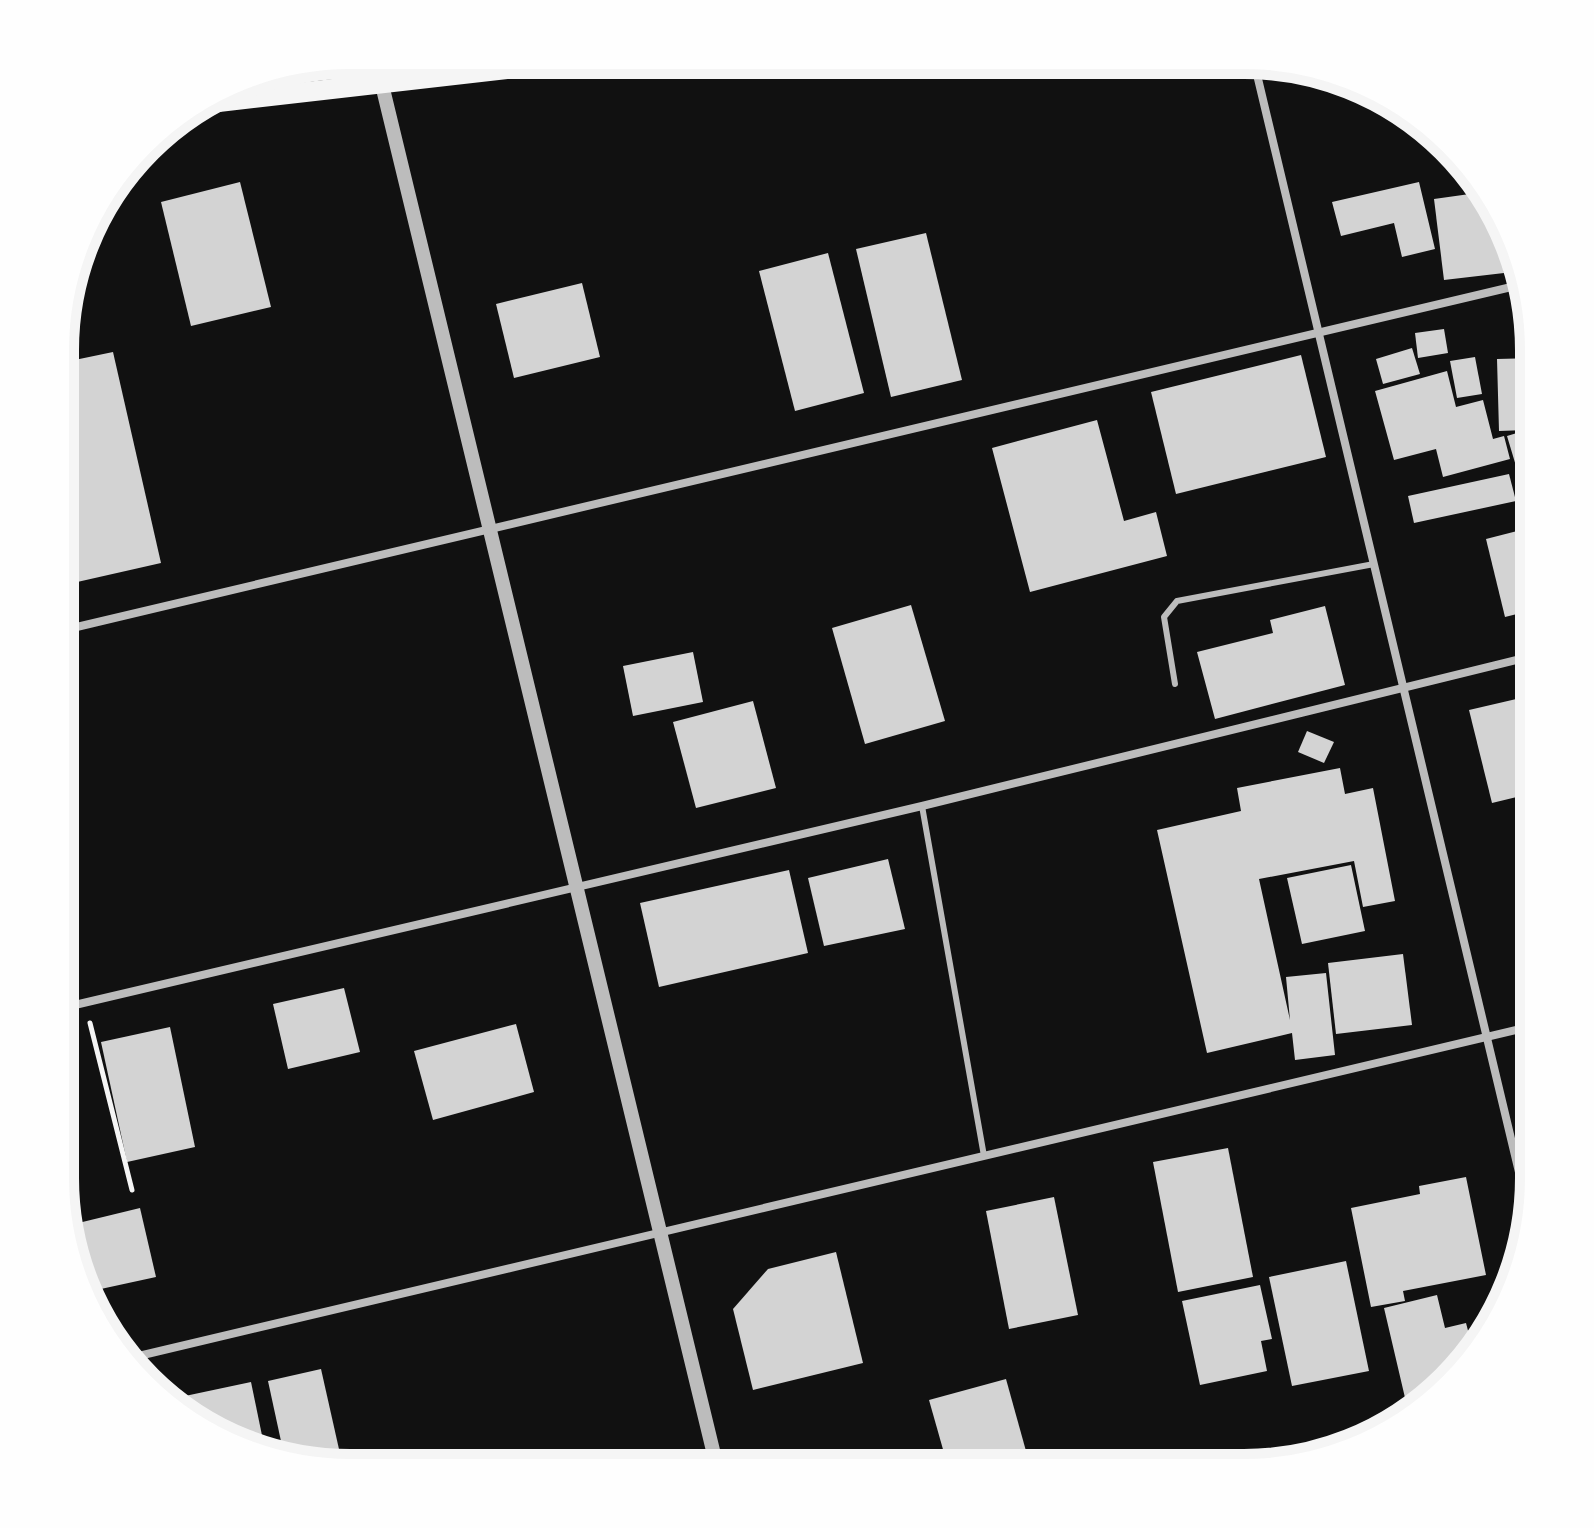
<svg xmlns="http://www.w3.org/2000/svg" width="1594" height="1528" font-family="'IBM Plex Serif',serif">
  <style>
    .building { fill: #d3d3d3 }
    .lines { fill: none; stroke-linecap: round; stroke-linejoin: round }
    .path { stroke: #f5f5f5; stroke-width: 5 }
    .service { stroke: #bcbcbc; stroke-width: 6 }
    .minor { stroke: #bcbcbc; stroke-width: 8 }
    .tertiary { stroke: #bcbcbc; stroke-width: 14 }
    .primary { stroke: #f5f5f5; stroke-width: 20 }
    .rim { fill: none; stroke: #f5f5f5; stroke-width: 10 }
  </style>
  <rect width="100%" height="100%" fill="#111"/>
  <!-- building -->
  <g class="building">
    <polygon points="240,182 271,307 191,326 161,202"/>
    <polygon points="1419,182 1435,249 1402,257 1394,223 1341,236 1332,202"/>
    <polygon points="1484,192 1497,217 1504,273 1444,280 1434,199"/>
    <polygon points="926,233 962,380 891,397 856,249"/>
    <polygon points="828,253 864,393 795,411 759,271"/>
    <polygon points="582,283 600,357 514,378 496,304"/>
    <polygon points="1444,329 1448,353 1418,358 1415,333"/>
    <polygon points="1412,348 1420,374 1383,384 1376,359"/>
    <polygon points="113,352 161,563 64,585 65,362"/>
    <polygon points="1301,355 1326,457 1176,494 1151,392"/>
    <polygon points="1475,357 1482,394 1457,398 1450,361"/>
    <polygon points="1533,358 1533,430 1529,430 1533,446 1533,462 1516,466 1507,436 1527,430 1499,431 1497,359"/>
    <polygon points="1447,371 1456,407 1483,400 1493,439 1504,436 1510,459 1443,477 1436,449 1394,460 1375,391"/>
    <polygon points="1097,420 1124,521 1156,512 1167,556 1030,592 992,448"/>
    <polygon points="1509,474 1516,501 1414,523 1408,496"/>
    <polygon points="1533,527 1533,610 1505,617 1486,539"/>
    <polygon points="911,605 945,721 865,744 832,628"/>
    <polygon points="1325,606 1345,685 1215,719 1197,652 1273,633 1270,620"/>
    <polygon points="693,652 703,702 633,716 623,666"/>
    <polygon points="1533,695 1533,793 1492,803 1469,710"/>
    <polygon points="753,701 776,788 696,808 673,722"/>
    <polygon points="1307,731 1334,742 1324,763 1298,752"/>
    <polygon points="1340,768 1345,794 1373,788 1395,901 1363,907 1354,861 1259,879 1290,1020 1286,977 1326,973 1335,1055 1295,1060 1292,1033 1207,1053 1157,830 1241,811 1237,788"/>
    <polygon points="888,859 905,929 824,946 808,878"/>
    <polygon points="1351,865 1365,931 1302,944 1287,878"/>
    <polygon points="789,870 808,953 659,987 640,903"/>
    <polygon points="1403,954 1412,1025 1336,1034 1328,963"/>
    <polygon points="344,988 360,1052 288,1069 273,1004"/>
    <polygon points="516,1024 534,1092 433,1120 414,1051"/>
    <polygon points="170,1027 195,1147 127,1162 101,1042"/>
    <polygon points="1228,1148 1253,1277 1178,1292 1153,1162"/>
    <polygon points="1466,1177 1486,1275 1403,1291 1405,1301 1371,1307 1351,1208 1420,1194 1419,1186"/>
    <polygon points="1054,1197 1078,1315 1009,1329 986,1211"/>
    <polygon points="140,1208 156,1277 87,1292 76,1272 66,1226"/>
    <polygon points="836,1252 863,1363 753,1390 733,1309 768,1269"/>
    <polygon points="1346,1261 1369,1371 1292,1386 1269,1277"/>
    <polygon points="1260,1285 1272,1339 1261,1341 1267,1371 1200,1385 1182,1301"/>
    <polygon points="1437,1295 1445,1328 1466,1323 1472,1346 1430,1397 1406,1402 1384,1308"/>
    <polygon points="321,1369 343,1467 331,1467 284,1455 268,1381"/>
    <polygon points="1006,1379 1026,1451 968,1467 948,1467 929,1400"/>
    <polygon points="251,1382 265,1450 221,1438 189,1411 185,1396"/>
  </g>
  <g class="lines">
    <!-- path -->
    <polyline class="path" points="90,1023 132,1190"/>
    <!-- service -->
    <g class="service">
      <polyline points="1175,684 1164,617 1177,601 1374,564"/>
      <polyline points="922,806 984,1156"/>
    </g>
    <!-- minor -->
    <g class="minor">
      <polyline points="1254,62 1529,1214"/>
      <polyline points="64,630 1524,284"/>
      <polyline points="62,1008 922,806 1533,656"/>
      <polyline points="126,1359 1533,1026"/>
    </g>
    <!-- tertiary -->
    <polyline class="tertiary" points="376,60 717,1467"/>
    <!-- primary -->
    <polyline class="primary" points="210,103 577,61"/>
  </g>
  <!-- crop -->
  <path d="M0 0H1594V1528H0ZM350 74H1244A276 276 0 0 1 1520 350V1178A276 276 0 0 1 1244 1454H350A276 276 0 0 1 74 1178V350A276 276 0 0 1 350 74Z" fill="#fefefe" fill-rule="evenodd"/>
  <path class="rim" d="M350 74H1244A276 276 0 0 1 1520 350V1178A276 276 0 0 1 1244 1454H350A276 276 0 0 1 74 1178V350A276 276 0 0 1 350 74Z"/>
</svg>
